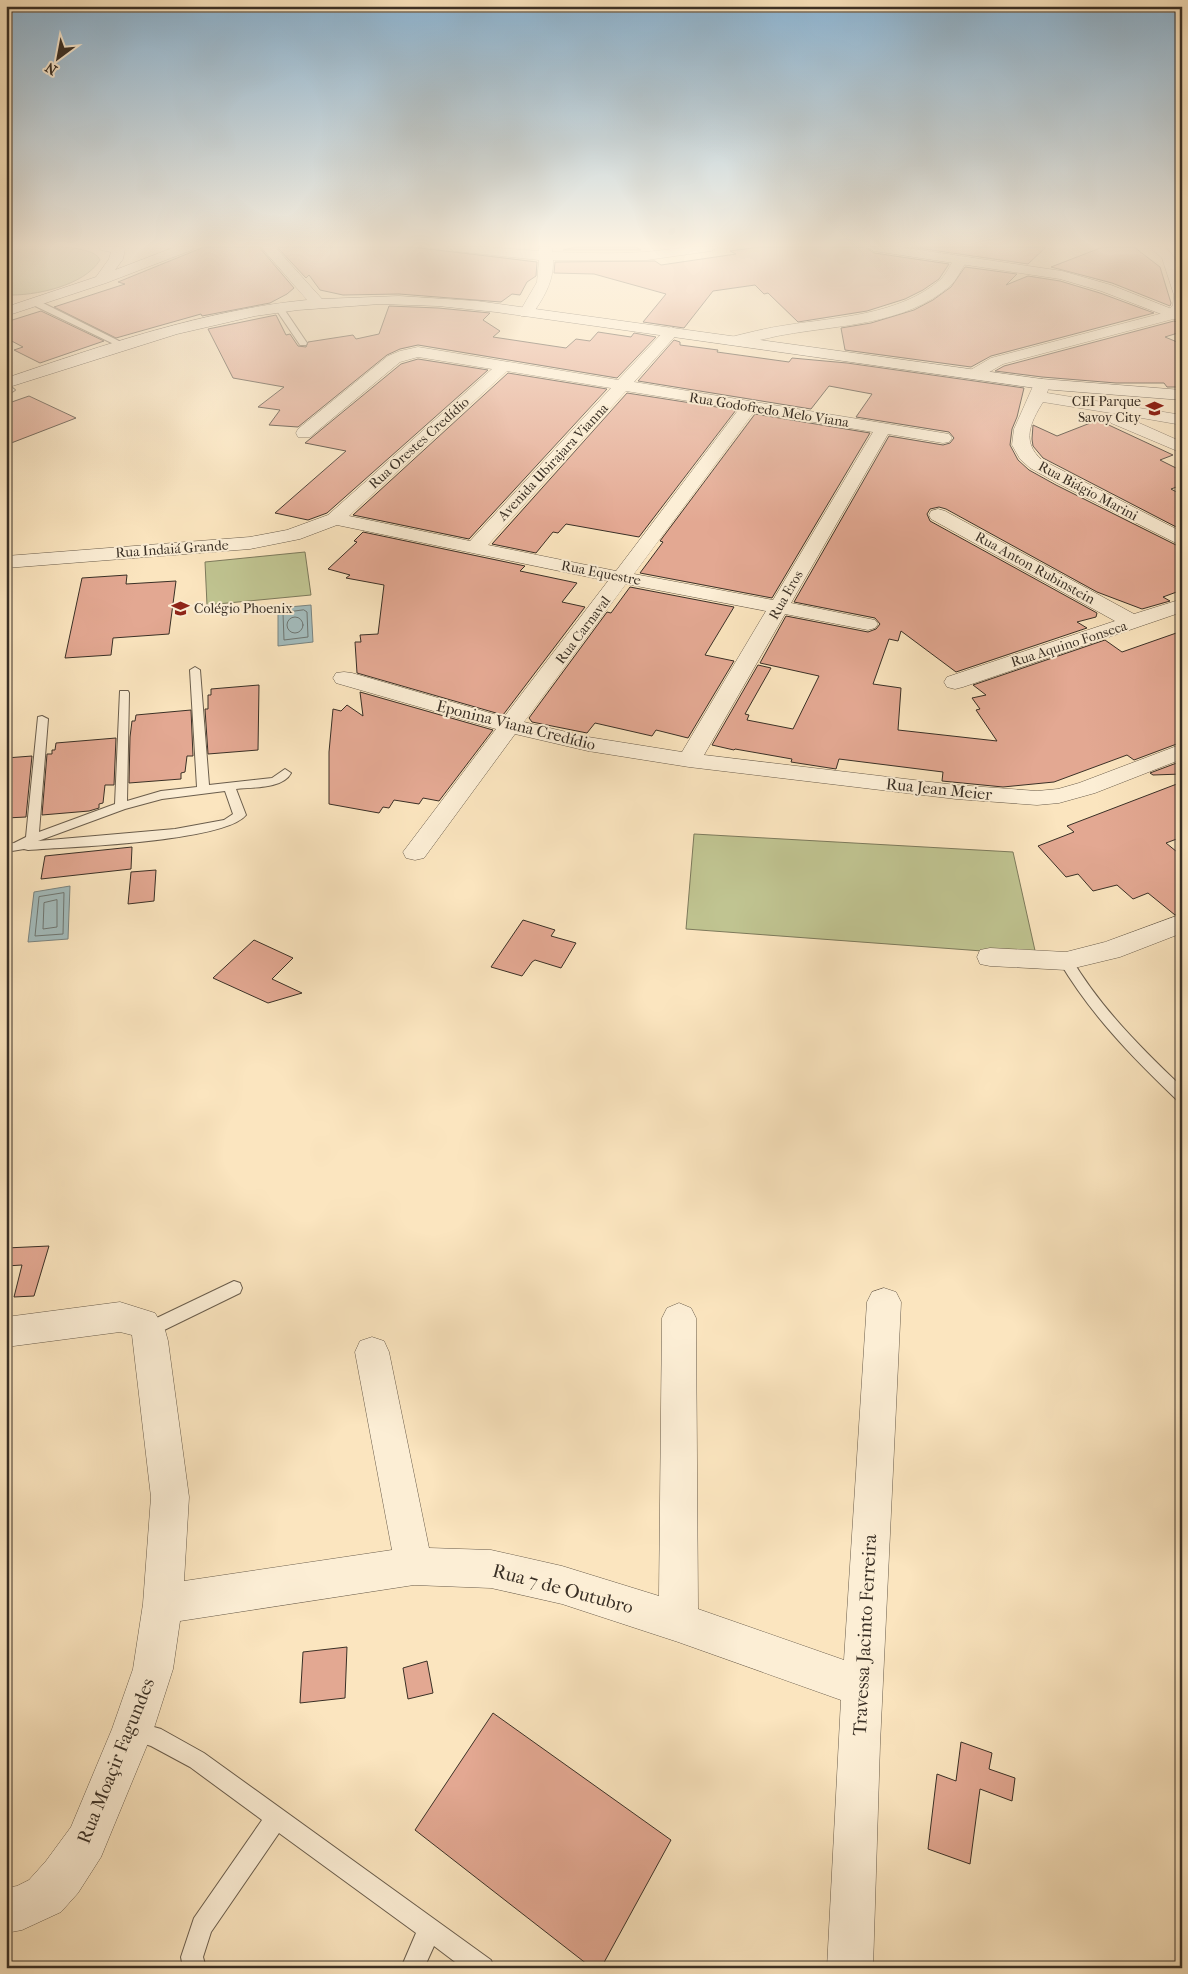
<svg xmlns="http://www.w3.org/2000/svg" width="1188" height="1974" font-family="'IM FELL French Canon',serif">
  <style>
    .green { fill: #c0c491; stroke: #7d7a5c }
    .water { fill: #a3bcbd; stroke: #798481 }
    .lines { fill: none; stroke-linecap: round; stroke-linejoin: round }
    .shore { stroke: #6e7672; stroke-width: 1 }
    .building { fill: #e3a892; stroke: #3a3026 }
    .lane-casing { stroke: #6a5d4c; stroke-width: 2 }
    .street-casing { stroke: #6a5d4c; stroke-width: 1 }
    .secondary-casing { stroke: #3a3026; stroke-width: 1 }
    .lane { fill: #fceed5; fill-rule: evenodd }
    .street { fill: #fceed5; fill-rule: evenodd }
    .secondary { fill: #fceed5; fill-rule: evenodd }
    .labels { text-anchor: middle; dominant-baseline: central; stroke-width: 4; stroke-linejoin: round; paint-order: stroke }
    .far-poi-label { font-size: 14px; fill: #3a3026; stroke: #fceed5; text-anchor: end }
    .far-street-label { font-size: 14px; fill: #3a3026; stroke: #fceed5 }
    .street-label { font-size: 16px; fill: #3a3026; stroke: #fceed5 }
    .near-street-label { font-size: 19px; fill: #3a3026; stroke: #fceed5 }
  </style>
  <rect width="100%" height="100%" fill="#fbe5bf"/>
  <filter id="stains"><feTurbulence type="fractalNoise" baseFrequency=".004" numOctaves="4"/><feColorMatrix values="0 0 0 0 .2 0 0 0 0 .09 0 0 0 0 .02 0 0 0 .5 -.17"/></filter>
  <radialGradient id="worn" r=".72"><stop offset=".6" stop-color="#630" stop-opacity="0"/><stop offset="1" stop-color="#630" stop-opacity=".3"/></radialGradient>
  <!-- green -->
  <g class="green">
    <path d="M 6,247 C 23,247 94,242 100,260 C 84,286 35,296 6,295 Z"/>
    <polygon points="305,552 311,595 207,605 205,562"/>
    <polygon points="694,834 1013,852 1036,955 686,929"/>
  </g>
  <!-- water -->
  <g class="water">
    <polygon points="311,605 313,642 278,646 278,608"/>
    <polygon points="70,886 68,939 28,942 34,892"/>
  </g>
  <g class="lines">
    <!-- shore -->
    <g class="shore">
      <polygon points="304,610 307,612 308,637 284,640 283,613"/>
      <circle cx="295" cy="625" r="8"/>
      <polygon points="64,893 63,934 35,936 39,897"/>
      <polygon points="57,900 57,927 43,929 44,903"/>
    </g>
  </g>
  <!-- building -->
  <g class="building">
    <polygon points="204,247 259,247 294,288 287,294 270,303 202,316 201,314 116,338 54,307 125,284 118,282"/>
    <polygon points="277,247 412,247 537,262 536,276 527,282 520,295 512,294 501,302 399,294 343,295 320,290 309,275 306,278"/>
    <polygon points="576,247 636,247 641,250 563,250"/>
    <polygon points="759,247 865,247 874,253 949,264 939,279 923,290 905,299 867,311 798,322 768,293 764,294 755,285 713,291 684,328 643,322 666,294 594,274 554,273 555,262 655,261 661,265 736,254 730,251"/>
    <polygon points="911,247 1046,247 1028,264"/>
    <polygon points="1103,247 1134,247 1160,267 1171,303 1170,306 1112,283 1051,267"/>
    <polygon points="965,267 1017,274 1006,285 1028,276 1060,281 1100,293 1154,313 991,356 971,367 845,350 841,328 871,323 914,310 933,300 951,287"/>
    <polygon points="389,306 438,308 490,313 483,320 500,331 493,337 566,348 576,339 590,341 598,332 631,337 634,333 656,337 617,378 418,345 400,349 387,355 298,427 269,425 280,410 258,407 284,387 233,378 208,329 276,315 286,335 290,334 298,346 306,347 308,342 353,335 356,339 379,334"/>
    <polygon points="41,311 104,341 40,363 14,350 23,347 6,338 6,322"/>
    <polygon points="1174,321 1177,322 1181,332 1165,337 1182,344 1182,387 1167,387 1164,383 1116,383 1042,377 995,371 1004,366"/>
    <polygon points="674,340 680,342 680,345 718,350 717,352 789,362 792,358 847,363 1024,388 1017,417 1012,429 1010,445 1018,460 1029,470 1056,485 1182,548 1182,590 1163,597 1170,601 1142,609 1097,592 946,509 939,507 930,509 927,514 930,521 1097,613 1096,617 1077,622 1087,628 956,672 901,631 898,641 889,639 873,684 901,688 898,730 997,741 976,710 980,709 972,698 986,695 973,685 1105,640 1122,652 1182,631 1182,742 1134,760 1127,755 1054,782 1003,787 942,781 943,772 839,759 836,769 791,762 792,759 735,749 734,750 712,745 758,665 771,668 745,714 749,715 747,720 793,729 819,676 760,663 786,616 868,632 876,629 880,624 875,618 794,602 889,436 943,445 950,443 954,438 949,432 856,417 872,394 829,386 811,409 638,381"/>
    <polygon points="418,359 488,370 327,513 308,520 275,513 346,451 305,443 401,364"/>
    <polygon points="508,373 607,389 469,539 353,515"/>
    <polygon points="627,393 736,410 639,537 566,524 558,533 553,532 536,553 492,544"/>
    <polygon points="29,396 76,418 6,445 6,404"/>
    <polygon points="755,414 870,433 772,598 640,573 663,542 660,541"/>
    <polygon points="1098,420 1173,455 1160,460 1182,471 1182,485 1171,489 1182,495 1182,530 1043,458 1033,446 1032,439 1033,425 1057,436"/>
    <polygon points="363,532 525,566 520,571 577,583 562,602 585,607 503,715 357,673 355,642 361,642 360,635 378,634 384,585 346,578 350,575 328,569 357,542 354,541"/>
    <polygon points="127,575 126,584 176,581 169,634 113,638 111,655 65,658 82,578"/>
    <polygon points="630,587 734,607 705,655 734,661 688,738 656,730 652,736 595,723 587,733 532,722 529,718 607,612 611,613"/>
    <polygon points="259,685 258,750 208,754 205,709 208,709 208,695 211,695 211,689"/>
    <polygon points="360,692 493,730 439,801 423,798 419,804 394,800 389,808 383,807 379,813 329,804 329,752 333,709 341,711 347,705 363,716"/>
    <polygon points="191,710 193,756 187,756 185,772 181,773 181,779 129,783 130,737 132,721 135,721 136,715"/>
    <polygon points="116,738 114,785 105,785 103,803 99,804 99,808 89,811 42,815 47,754 52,754 52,750 55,750 56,743"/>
    <polygon points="32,756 26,817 6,818 6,758"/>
    <polygon points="1182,761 1182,774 1153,775 1150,773"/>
    <polygon points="1182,782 1182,837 1166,843 1182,856 1182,912 1175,915 1148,893 1133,899 1117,885 1093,891 1078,874 1066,877 1038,846 1074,832 1067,826"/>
    <polygon points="132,847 131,869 41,879 45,856"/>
    <polygon points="156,870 154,901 128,904 131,872"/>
    <polygon points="523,920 555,930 551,936 576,943 561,968 535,960 532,962 522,976 491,967"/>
    <polygon points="254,940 293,958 272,979 302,993 268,1003 213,978"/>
    <polygon points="49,1246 34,1296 14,1297 22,1265 6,1266 6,1248"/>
    <polygon points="347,1647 345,1698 300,1703 303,1652"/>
    <polygon points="427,1661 433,1693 408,1699 403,1668"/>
    <polygon points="493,1713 671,1840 601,1968 592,1968 415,1830"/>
    <polygon points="961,1742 992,1753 989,1769 1015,1778 1012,1801 980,1789 970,1864 928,1849 937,1774 956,1781"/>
  </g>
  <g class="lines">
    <defs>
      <g id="lane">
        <polygon points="33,301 39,301 127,345 120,347 33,305"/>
        <polygon points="276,306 282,306 307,343 306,345 300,345 275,308"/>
        <polygon points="6,383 15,390 6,396"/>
        <path d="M 195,667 L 200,670 L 209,785 L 272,778 L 285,769 L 291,773 C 283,789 252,787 236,789 L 246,815 C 225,842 67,847 28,850 L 24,849 L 6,852 L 6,844 L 14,843 L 26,837 L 38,717 L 42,716 L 48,719 L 39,832 L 115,804 L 120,691 L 128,691 L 129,693 L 127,801 L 161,791 L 197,787 L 190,670 ZM 225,791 L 233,814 L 224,820 L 175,829 L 38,841 L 125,809 L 162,799 Z"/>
        <path d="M 1066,956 L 1071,958 C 1100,1007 1140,1047 1182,1087 L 1182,1102 L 1177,1100 C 1132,1057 1091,1015 1059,961 L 1061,958 Z"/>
        <polygon points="234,1281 240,1283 242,1288 240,1293 154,1335 148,1337 142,1335 139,1330 142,1325"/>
        <polygon points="133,1721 161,1729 204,1753 491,1960 494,1968 463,1968 434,1946 424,1968 401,1968 416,1933 279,1833 211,1932 203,1957 206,1968 183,1968 181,1957 194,1918 262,1820 190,1767 151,1746 126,1738 123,1731 126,1724"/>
      </g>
      <g id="street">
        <path d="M 447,247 L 486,247 L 539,251 L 538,247 L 552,247 L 552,252 C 583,253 614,254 645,252 C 669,250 693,245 718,247 L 711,251 L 647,260 L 553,260 C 554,282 543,299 531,316 L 521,316 L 519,313 L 537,282 L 539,260 L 454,251 Z"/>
        <path d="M 1149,247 L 1164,247 C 1185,262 1182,289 1182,313 L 1177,318 L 1003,364 L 979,378 L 967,378 L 965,375 L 967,372 L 991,358 L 1167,312 L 1173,305 L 1174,295 L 1162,258 Z"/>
        <path d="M 960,257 L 967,261 C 961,269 957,280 950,286 C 905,325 838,325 783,335 C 770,337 737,347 727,344 L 724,341 L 727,338 C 747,333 766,328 787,325 C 838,317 899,315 940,280 C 946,275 950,265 955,258 Z"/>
        <path d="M 671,327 L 676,329 L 679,332 L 634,382 L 943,433 L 949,434 L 952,438 L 949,442 L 943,443 L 888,434 L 791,603 L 875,620 L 878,624 L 875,628 L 868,630 L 785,614 L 704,755 L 956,785 L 1037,791 L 1058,789 L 1079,783 L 1182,744 L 1182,759 L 1095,793 L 1059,803 L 1037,805 L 956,799 L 689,767 L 588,751 L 515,734 L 424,858 L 415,860 L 406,858 L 403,852 L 496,729 L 336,683 L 333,678 L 336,673 L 344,672 L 352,673 L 504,717 L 608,581 L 337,525 L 300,539 L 250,549 L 6,568 L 6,556 L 250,537 L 287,530 L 328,515 L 492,369 L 418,357 L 400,362 L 310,437 L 298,437 L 296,433 L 298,429 L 388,356 L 400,351 L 418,347 L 618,380 L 666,329 ZM 507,371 L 611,388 L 470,541 L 349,516 ZM 626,391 L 739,409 L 616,571 L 488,545 ZM 754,412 L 873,432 L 773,600 L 634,574 ZM 626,584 L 766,611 L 682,752 L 588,737 L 524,722 Z"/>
        <path d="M 1042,379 L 1048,381 L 1050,384 L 1047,393 L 1182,415 L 1182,425 L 1119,414 L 1182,442 L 1182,453 L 1111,423 L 1109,419 L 1111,415 L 1117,414 L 1043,402 C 1030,423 1021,442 1042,460 L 1182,532 L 1182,546 L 1057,483 L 1030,468 L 1020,459 L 1012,445 L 1014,429 L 1034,384 L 1036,381 Z"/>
        <polygon points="938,509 945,511 1134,614 1182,599 1182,612 963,687 955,689 947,687 944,682 947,677 1115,621 931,519 929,515 931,511"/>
        <polygon points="1182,914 1182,933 1120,957 1066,970 990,966 980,964 977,957 980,950 990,948 1066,952 1105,942"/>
        <polygon points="884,1288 896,1292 901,1302 880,1744 873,1968 827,1968 841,1700 678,1642 562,1604 491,1588 414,1585 180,1621 173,1669 153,1731 101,1857 78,1893 61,1912 22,1930 6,1933 6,1888 17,1886 29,1880 46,1861 71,1827 112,1729 133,1669 143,1604 151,1497 132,1335 120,1332 6,1347 6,1317 120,1302 155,1313 165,1330 168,1341 189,1497 184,1581 392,1550 355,1352 360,1341 372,1337 384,1341 389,1352 429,1548 491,1550 562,1566 659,1596 662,1318 667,1308 679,1303 691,1308 696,1318 698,1609 844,1660 867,1302 872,1292"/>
      </g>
      <g id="secondary">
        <polygon points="99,247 123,247 125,249 123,259 115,270 175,247 194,247 192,250 106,283 6,316 6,307 96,277 109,259 111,252 101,250"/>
        <path d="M 261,247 L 275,247 L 322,299 L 399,296 L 477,301 L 1042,379 L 1182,390 L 1182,400 L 1042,389 L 496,312 L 438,306 L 380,304 L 298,310 L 255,316 L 177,334 L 6,388 L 6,378 C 104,345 204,310 307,300 Z"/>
        <polygon points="867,247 900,247 1062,271 1111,285 1182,313 1182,322 1101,291 1060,279 874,251"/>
      </g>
    </defs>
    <!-- lane casing -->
    <use href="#lane" class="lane-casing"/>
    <!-- street casing -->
    <use href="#street" class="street-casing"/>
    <!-- secondary casing -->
    <use href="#secondary" class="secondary-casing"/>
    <!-- lane -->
    <use href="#lane" class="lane"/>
    <!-- street -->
    <use href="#street" class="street"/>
    <!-- secondary -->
    <use href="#secondary" class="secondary"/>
  </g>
  <!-- sky -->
  <linearGradient id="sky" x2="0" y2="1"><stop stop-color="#8cb7d7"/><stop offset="0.47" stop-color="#fdf3e2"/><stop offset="1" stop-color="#fdf3e2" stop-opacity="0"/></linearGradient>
  <rect width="1188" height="523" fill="url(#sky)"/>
  <!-- icons -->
  <defs>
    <symbol id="school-bare" viewBox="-9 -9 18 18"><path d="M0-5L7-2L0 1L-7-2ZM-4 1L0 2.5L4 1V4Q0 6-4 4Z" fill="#8f2418" stroke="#fceed5" stroke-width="2.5" paint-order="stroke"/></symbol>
    <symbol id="university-bare" viewBox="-9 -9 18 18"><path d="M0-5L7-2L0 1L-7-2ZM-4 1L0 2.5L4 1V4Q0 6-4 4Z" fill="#8f2418" stroke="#fceed5" stroke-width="2.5" paint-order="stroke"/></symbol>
  </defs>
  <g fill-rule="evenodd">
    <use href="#school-bare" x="1142" y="396" width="25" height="25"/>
    <use href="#university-bare" x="168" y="596" width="25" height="25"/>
  </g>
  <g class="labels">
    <!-- far-poi labels -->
    <g class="far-poi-label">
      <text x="1141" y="401">CEI Parque<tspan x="1141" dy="16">Savoy City</tspan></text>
      <text x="194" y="608" text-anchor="start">Colégio Phoenix</text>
    </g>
    <!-- far-street labels -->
    <g class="far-street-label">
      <text transform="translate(769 410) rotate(9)">Rua Godofredo Melo Viana</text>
      <text transform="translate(419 443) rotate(-42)">Rua Orestes Credídio</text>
      <text transform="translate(553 462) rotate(-47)">Avenida Ubirajara Vianna</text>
      <text transform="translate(1088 491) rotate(28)">Rua Biágio Marini</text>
      <text transform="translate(172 549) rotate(-4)">Rua Indaiá Grande</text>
      <text transform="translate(1035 568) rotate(29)">Rua Anton Rubinstein</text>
      <text transform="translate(601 573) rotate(11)">Rua Equestre</text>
      <text transform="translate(786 595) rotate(-60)">Rua Eros</text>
      <text transform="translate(583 630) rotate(-53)">Rua Carnaval</text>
      <text transform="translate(1069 644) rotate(-18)">Rua Aquino Fonseca</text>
    </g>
    <!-- street labels -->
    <g class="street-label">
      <text transform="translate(516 725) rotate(14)">Eponina Viana Credídio</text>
      <text transform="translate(939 789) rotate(6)">Rua Jean Meier</text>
    </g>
    <!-- near-street labels -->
    <g class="near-street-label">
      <text transform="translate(563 1589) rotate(15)">Rua 7 de Outubro</text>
      <text transform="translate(865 1635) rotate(-87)">Travessa Jacinto Ferreira</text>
      <text transform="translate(116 1761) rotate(-68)">Rua Moaçir Fagundes</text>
    </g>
  </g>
  <!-- margin -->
  <rect width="1188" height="1974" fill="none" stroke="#fbe5bf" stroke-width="25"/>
  <rect x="8" y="8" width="1173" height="1959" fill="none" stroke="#3a3026" stroke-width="2.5"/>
  <rect x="12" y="12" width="1163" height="1949" fill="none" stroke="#3a3026"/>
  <!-- north arrow -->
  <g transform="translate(58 58) rotate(212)" stroke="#fceed5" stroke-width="4" paint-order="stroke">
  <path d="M0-4L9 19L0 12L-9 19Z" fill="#3a3026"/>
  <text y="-8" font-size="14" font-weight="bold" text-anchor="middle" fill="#3a3026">N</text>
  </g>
  <rect width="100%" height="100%" filter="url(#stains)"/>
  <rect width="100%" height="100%" fill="url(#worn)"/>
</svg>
